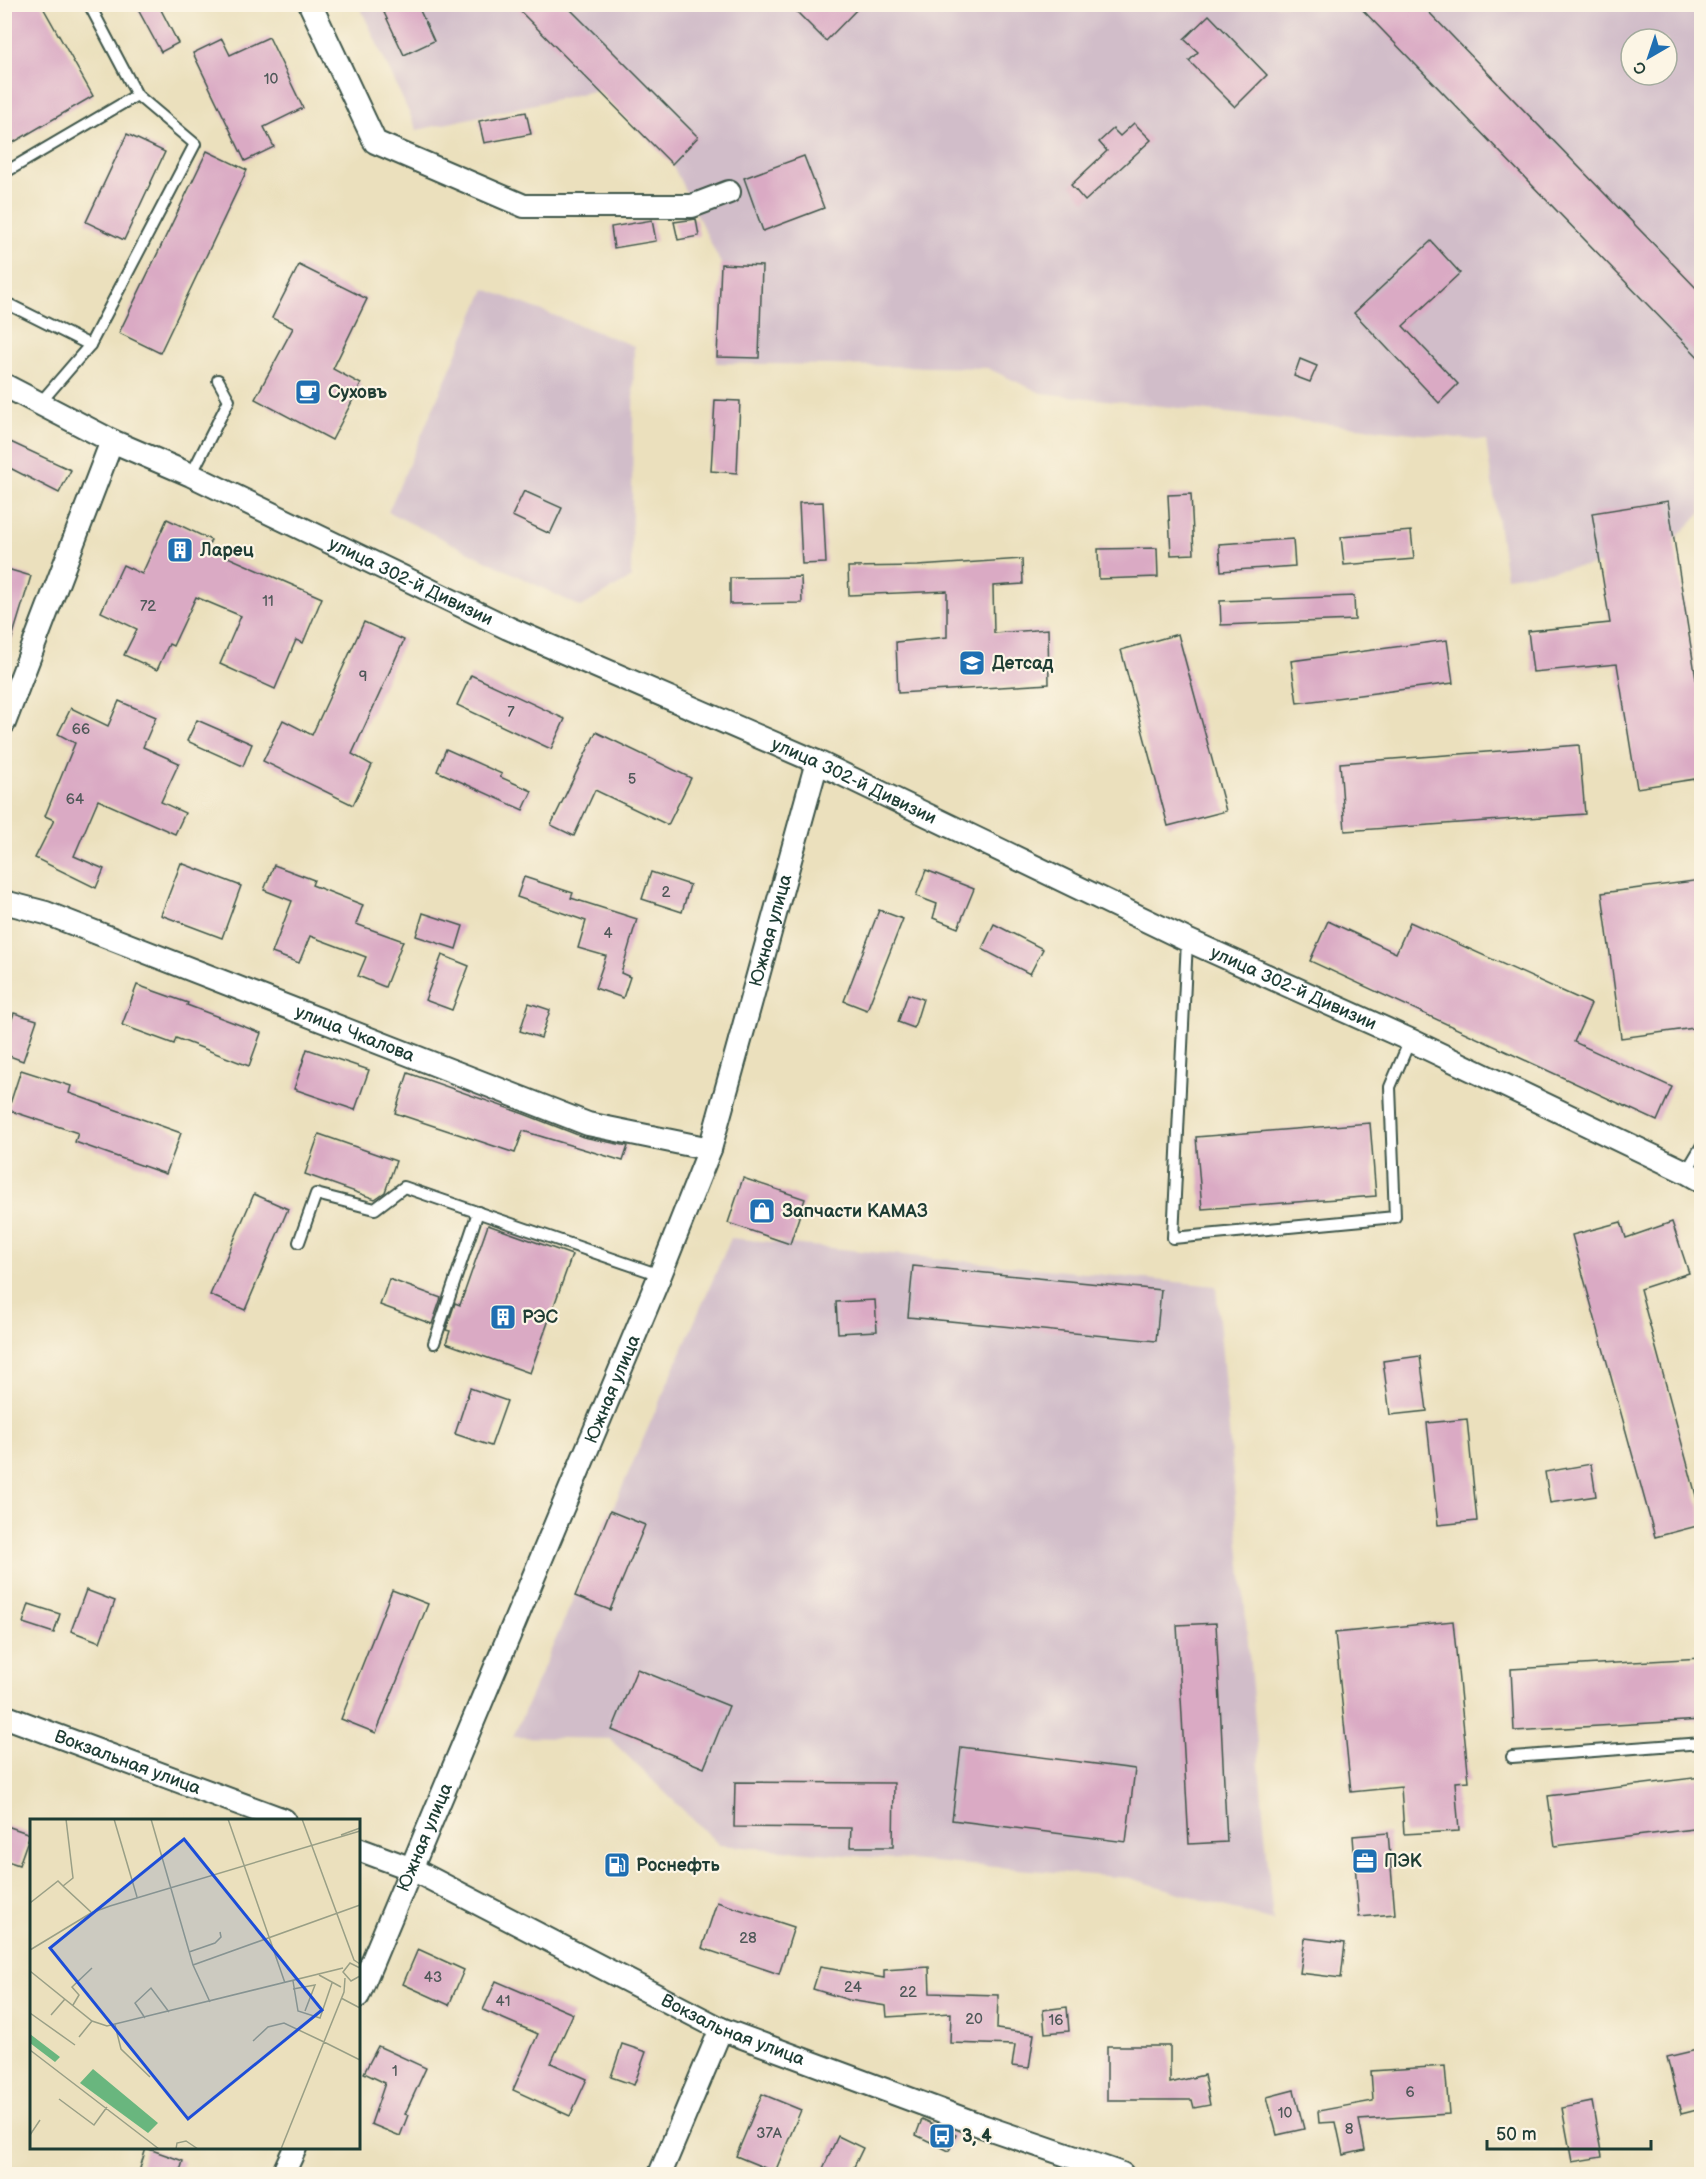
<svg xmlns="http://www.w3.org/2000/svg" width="1706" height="2179" font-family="'Balsamiq Sans',sans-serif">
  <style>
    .industrial { fill: #d1bdc9; fill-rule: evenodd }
    .building { fill: #daaac4 }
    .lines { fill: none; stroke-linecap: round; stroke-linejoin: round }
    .lane-casing { stroke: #3e5549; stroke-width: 14 }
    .street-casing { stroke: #3e5549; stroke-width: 26 }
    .lane { stroke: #fff; stroke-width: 10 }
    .street { stroke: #fff; stroke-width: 22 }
    .labels { text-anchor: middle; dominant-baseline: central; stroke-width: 4.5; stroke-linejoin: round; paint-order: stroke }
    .number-label { font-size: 15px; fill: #4e5858 }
    .poi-label { font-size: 18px; font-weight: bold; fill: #1f3d34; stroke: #fcf5e5; text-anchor: start }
    .street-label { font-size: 18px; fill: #1f3d34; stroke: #fcf5e5 }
    .inset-road { fill: none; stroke: #999f86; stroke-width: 1.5 }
    .view { fill: #1d4ed8; fill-opacity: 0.15; stroke: #1d4ed8; stroke-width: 3 }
    .inset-edge { fill: none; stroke: #1f3d34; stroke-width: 3 }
  </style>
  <rect width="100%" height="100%" fill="#fcf5e5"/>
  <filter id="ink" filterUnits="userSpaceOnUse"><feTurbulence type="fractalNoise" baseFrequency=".0167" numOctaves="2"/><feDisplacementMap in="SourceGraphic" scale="12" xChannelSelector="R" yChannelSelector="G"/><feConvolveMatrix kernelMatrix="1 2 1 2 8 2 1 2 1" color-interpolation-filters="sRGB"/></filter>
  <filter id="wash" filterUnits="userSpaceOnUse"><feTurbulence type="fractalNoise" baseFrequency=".008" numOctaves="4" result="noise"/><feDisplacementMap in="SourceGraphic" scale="24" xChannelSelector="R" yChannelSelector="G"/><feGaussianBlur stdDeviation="1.35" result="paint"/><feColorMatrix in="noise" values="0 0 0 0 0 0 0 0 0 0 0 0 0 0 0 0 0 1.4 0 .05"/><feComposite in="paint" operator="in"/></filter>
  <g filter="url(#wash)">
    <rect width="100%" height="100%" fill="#ebe0bd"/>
    <!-- industrial -->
    <g class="industrial">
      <path d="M 359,5 L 1701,5 L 1701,513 L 1674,540 L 1601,564 L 1506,577 L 1486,441 L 1041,393 L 987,368 L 716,363 L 721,264 L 672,164 L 598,90 L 417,130 ZM 1631,39 L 1667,39 L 1667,75 L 1631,75 Z"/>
      <polygon points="485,289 634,346 631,578 581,607 388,512"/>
      <polygon points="731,1238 1216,1286 1273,1921 1130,1878 719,1845 610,1739 513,1737"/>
    </g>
    <g id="blocks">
      <!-- building -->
      <g class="building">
        <polygon points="4,4 41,4 93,96 4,148"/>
        <polygon points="135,4 158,4 178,43 161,52"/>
        <polygon points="380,4 417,4 434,41 404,55"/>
        <polygon points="513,4 565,4 698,137 672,164"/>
        <polygon points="789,4 862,4 826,41"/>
        <polygon points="1357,4 1421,4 1701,293 1701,360"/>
        <polygon points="1209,15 1267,75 1235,107 1189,61 1198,52 1184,39"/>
        <polygon points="269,37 303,108 264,127 274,147 245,161 193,53 222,39 230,55"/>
        <polygon points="526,112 531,134 484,143 479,121"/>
        <polygon points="1134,123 1151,140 1085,201 1071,185 1107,151 1099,142 1113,129 1120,136"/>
        <polygon points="127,134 165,152 124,240 86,222"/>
        <polygon points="207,151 247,170 160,353 119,333"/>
        <polygon points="804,156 824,208 763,231 744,178"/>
        <polygon points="696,219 699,236 678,240 674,222"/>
        <polygon points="652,220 656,241 614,248 611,227"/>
        <polygon points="1431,241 1460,273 1403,326 1458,384 1439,403 1354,313"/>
        <polygon points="721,264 762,266 759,358 717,357"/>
        <polygon points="299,265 367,299 333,369 361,384 332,440 255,399 293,328 272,318"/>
        <polygon points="1300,359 1317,366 1310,382 1294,376"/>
        <polygon points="715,400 740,401 737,473 711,471"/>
        <polygon points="4,439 71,470 59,493 4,465"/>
        <polygon points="524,491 562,508 550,534 512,516"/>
        <polygon points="1191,494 1194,554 1171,555 1168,495"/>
        <polygon points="1668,501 1701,711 1701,778 1637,788 1617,664 1533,672 1528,631 1610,623 1592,513"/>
        <polygon points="823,502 826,563 802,564 799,503"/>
        <polygon points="167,519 211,540 207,548 322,598 303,643 296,640 275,689 220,664 241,616 196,597 173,646 169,644 157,670 124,655 137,629 101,612 123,565 142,574"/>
        <polygon points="1411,531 1414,559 1344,565 1341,537"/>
        <polygon points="1293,539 1295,566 1221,571 1219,544"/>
        <polygon points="1157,548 1158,577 1099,579 1098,549"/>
        <polygon points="1022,559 1023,584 993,586 994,633 1048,629 1049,684 898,693 896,642 947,637 947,591 849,595 848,567 918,566"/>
        <polygon points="4,568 31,576 9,648 4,647"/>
        <polygon points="801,577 802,603 730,604 730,578"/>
        <polygon points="1354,596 1355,620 1221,625 1220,601"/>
        <polygon points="364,622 404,640 352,754 372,765 353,805 263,761 283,720 312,735"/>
        <polygon points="1178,634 1226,811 1168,826 1121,650"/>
        <polygon points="1447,640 1453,683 1297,703 1291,661"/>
        <polygon points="471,675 565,719 551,749 457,705"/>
        <polygon points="119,701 156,717 143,747 179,763 161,802 185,813 175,834 98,800 74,856 104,869 96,888 35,858 54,820 45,816 75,743 58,734 71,708 108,726"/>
        <polygon points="197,720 252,744 243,766 187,741"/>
        <polygon points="596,732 691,778 668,825 595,790 574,836 551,825"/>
        <polygon points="1579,745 1585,814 1345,831 1340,763"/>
        <polygon points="446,749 502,774 500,777 532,791 523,810 437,771"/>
        <polygon points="181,863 241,886 222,938 161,915"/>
        <polygon points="274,865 314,880 312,885 363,905 356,924 403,941 385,987 358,976 366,957 310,936 299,963 272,953 292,901 264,890"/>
        <polygon points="926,870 974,889 958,928 933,918 937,904 916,896"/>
        <polygon points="651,872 690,885 682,912 642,899"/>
        <polygon points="524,877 573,893 571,898 637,919 621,973 630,977 623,998 595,988 606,956 578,948 586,921 517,897"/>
        <polygon points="1701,880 1701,1027 1621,1038 1602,893"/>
        <polygon points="879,910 903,919 867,1010 844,1001"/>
        <polygon points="423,913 463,926 456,949 416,936"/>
        <polygon points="1328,921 1396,953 1410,922 1591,1004 1574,1042 1672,1087 1657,1121 1310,961"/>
        <polygon points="994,924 1043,949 1030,974 982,949"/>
        <polygon points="442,955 469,966 452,1010 425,1000"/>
        <polygon points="137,985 188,1003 187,1005 261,1033 249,1066 176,1038 174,1044 122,1025"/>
        <polygon points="908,994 923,999 914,1028 898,1022"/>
        <polygon points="529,1003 550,1010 541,1038 520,1031"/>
        <polygon points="14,1013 37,1020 23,1061 4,1054 4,1043"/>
        <polygon points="307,1049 369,1070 355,1110 294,1089"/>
        <polygon points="21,1070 71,1086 69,1093 181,1133 166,1174 75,1142 78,1133 8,1110"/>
        <polygon points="408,1073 524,1114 583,1137 628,1146 623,1161 523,1131 515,1153 395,1113"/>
        <polygon points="1370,1123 1376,1196 1202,1209 1196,1137"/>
        <polygon points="319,1134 396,1161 385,1192 375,1199 305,1174"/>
        <polygon points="743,1178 805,1199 790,1244 728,1223"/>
        <polygon points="254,1194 288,1209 245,1310 210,1295"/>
        <polygon points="1621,1222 1626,1238 1672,1222 1689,1273 1640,1289 1701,1514 1701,1525 1655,1537 1572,1235"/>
        <polygon points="488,1225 572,1255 530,1373 446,1343 450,1331 446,1330 455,1303 460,1305"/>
        <polygon points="913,1266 1161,1290 1156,1341 908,1317"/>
        <polygon points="389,1279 441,1298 432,1324 380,1305"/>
        <polygon points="875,1300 877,1331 838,1333 836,1302"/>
        <polygon points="1420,1356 1427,1411 1390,1415 1383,1361"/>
        <polygon points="470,1388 507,1401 491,1446 455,1434"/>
        <polygon points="1467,1419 1477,1521 1438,1525 1427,1423"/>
        <polygon points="1591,1464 1596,1496 1550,1503 1545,1472"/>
        <polygon points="610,1511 645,1525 610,1610 575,1596"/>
        <polygon points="86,1590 115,1601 100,1642 71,1631"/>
        <polygon points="392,1590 428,1604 376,1733 341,1719"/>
        <polygon points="29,1604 60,1614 54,1633 23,1623"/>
        <polygon points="1453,1621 1469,1781 1455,1782 1459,1831 1404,1834 1401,1787 1351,1792 1335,1633"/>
        <polygon points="1216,1623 1227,1842 1189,1844 1177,1625"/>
        <polygon points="1701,1658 1701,1720 1514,1731 1511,1669"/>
        <polygon points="637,1669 729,1706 704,1768 612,1730"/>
        <polygon points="961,1747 1135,1769 1126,1842 952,1820"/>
        <polygon points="1701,1777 1701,1828 1555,1846 1548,1796"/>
        <polygon points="735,1782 894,1783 893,1847 850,1847 851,1828 734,1827"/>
        <polygon points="4,1825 30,1834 19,1865 4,1860"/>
        <polygon points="1388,1833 1395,1914 1359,1917 1353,1836"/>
        <polygon points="717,1902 794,1927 779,1974 702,1948"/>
        <polygon points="1305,1938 1345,1943 1341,1978 1300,1973"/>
        <polygon points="418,1949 464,1970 449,2005 403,1984"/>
        <polygon points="820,1967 884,1978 884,1970 929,1967 930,1993 998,1995 997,2029 1034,2034 1029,2068 1012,2066 1015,2045 950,2043 951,2013 887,2017 886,2006 849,2000 813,1989"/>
        <polygon points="496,1981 573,2014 551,2063 587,2079 570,2116 513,2090 538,2034 483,2010"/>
        <polygon points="1067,2007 1069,2031 1045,2033 1043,2010"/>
        <polygon points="622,2044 646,2052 634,2085 611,2077"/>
        <polygon points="378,2046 426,2068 405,2114 408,2115 400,2136 371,2124 385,2083 364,2073"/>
        <polygon points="1107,2046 1170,2046 1170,2083 1204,2075 1210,2105 1194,2108 1192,2100 1107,2100"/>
        <polygon points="1701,2049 1701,2109 1681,2114 1667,2057"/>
        <polygon points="1445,2066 1449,2114 1359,2120 1365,2150 1343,2155 1336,2122 1319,2123 1318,2111 1373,2101 1371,2071"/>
        <polygon points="1294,2090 1304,2129 1277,2135 1267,2097"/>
        <polygon points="762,2094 801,2110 775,2172 736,2156"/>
        <polygon points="1592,2102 1602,2157 1572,2162 1562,2108"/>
        <polygon points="922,2119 956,2135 949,2151 916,2135"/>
        <polygon points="838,2136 863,2148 850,2175 820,2175"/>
        <polygon points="146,2148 183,2161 179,2175 138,2175"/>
      </g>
    </g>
  </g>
  <g filter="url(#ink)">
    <use href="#blocks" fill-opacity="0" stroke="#3e5549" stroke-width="1.5"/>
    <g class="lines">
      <defs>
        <g id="lane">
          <polyline points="4,173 137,95"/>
          <polyline points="4,302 90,345"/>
          <polyline points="40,403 90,345 195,144 137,95 89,4"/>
          <polyline points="191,475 229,400 218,380"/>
          <polyline points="1187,940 1173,1238 1395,1217 1390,1087 1410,1040"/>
          <polyline points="1686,1172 1702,1145"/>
          <polyline points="299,1242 316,1194 375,1209 404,1187 660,1275"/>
          <polyline points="434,1343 478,1212"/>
          <polyline points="1512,1757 1702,1743"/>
        </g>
        <g id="street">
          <polyline points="310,4 375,142 524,206 692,206 729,192"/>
          <path id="s1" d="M 4,385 L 112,441 L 191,475 L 508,628 L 817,762 L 1187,940 L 1410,1040 L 1686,1172 L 1702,1181"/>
          <polyline points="4,723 112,441"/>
          <path id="s2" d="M 4,902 L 46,913 L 588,1124 L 710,1149"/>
          <path id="s3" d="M 4,1716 L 284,1820"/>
          <path id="s4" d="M 358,1849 L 412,1869 L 721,2029 L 985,2127 L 1122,2174"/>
          <path id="s5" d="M 358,1996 L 660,1275 L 710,1149 L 817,762"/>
          <polyline points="283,2174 295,2148"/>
          <polyline points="660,2174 721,2029"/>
        </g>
      </defs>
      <!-- lane casing -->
      <use href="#lane" class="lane-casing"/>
      <!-- street casing -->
      <use href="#street" class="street-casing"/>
      <!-- lane -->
      <use href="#lane" class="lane"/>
      <!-- street -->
      <use href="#street" class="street"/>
    </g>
  </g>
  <!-- icons -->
  <defs>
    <symbol id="cafe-square" viewBox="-11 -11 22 22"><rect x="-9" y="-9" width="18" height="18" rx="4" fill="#1f6fb2" stroke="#fcf5e5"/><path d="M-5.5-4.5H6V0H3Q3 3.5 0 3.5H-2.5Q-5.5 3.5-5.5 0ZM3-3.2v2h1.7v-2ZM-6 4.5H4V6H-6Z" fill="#fff"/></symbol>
    <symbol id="building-square" viewBox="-11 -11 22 22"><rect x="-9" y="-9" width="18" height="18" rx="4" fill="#1f6fb2" stroke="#fcf5e5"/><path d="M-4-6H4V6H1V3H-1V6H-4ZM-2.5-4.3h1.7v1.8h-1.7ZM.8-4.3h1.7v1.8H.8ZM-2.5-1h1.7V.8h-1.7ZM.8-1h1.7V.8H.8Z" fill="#fff"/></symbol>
    <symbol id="school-square" viewBox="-11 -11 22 22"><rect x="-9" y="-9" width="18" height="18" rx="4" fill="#1f6fb2" stroke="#fcf5e5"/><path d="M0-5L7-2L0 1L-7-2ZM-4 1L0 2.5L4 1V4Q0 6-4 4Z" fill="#fff"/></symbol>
    <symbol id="shop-square" viewBox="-11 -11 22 22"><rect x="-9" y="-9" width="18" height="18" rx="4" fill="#1f6fb2" stroke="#fcf5e5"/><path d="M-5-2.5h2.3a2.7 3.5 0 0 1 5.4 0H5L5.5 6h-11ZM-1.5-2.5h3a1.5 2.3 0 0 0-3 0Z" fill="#fff"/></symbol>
    <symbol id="office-square" viewBox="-11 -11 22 22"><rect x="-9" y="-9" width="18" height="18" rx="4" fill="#1f6fb2" stroke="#fcf5e5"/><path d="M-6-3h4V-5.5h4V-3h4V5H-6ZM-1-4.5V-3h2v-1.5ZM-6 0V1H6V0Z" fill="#fff"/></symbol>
    <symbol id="fuel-square" viewBox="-11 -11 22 22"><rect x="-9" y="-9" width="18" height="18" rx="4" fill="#1f6fb2" stroke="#fcf5e5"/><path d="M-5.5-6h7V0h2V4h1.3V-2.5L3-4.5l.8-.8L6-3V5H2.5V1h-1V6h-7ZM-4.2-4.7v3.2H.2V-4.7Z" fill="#fff"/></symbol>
    <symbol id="bus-square" viewBox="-11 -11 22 22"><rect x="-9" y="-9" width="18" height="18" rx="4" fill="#1f6fb2" stroke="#fcf5e5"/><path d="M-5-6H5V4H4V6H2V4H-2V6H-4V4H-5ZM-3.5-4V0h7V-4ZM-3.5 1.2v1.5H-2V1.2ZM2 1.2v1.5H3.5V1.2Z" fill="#fff"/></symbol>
  </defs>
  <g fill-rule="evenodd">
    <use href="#cafe-square" x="293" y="377" width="30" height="30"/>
    <use href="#building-square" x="165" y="535" width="30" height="30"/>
    <use href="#school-square" x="957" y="648" width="30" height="30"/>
    <use href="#shop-square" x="747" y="1196" width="30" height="30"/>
    <use href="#building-square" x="488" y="1302" width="30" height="30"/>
    <use href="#office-square" x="1350" y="1846" width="30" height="30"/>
    <use href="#fuel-square" x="602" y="1850" width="30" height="30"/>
    <use href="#bus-square" x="927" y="2121" width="30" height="30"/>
  </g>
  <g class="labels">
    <!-- number labels -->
    <g class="number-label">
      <text x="271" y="79">10</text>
      <text x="268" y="601">11</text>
      <text x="148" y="606">72</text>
      <text x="363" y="676">9</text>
      <text x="511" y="712">7</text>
      <text x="81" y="729">66</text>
      <text x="632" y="779">5</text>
      <text x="75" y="799">64</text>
      <text x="666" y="892">2</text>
      <text x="608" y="933">4</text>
      <text x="748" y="1938">28</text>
      <text x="433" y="1977">43</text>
      <text x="853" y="1987">24</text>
      <text x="908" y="1992">22</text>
      <text x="503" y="2001">41</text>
      <text x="974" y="2019">20</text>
      <text x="1056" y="2020">16</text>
      <text x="395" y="2071">1</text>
      <text x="1410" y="2092">6</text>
      <text x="1285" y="2113">10</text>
      <text x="1349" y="2129">8</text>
      <text x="769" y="2133">37А</text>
    </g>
    <!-- poi labels -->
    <g class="poi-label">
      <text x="328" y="392">Суховъ</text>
      <text x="200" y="550">Ларец</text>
      <text x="992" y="663">Детсад</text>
      <text x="782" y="1211">Запчасти КАМАЗ</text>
      <text x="522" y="1317">РЭС</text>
      <text x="1384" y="1861">ПЭК</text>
      <text x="636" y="1865">Роснефть</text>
      <text x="962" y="2136">3, 4</text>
    </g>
    <!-- street labels -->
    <g class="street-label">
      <text stroke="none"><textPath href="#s1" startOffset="452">улица 302-й Дивизии</textPath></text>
      <text stroke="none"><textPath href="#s1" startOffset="938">улица 302-й Дивизии</textPath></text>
      <text stroke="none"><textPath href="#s5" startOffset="1144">Южная улица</textPath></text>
      <text stroke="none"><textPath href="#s1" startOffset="1424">улица 302-й Дивизии</textPath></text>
      <text stroke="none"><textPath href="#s2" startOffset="375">улица Чкалова</textPath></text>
      <text stroke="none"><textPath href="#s5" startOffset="658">Южная улица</textPath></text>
      <text stroke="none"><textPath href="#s3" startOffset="132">Вокзальная улица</textPath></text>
      <text stroke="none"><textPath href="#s5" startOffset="172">Южная улица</textPath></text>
      <text stroke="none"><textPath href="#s4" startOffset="417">Вокзальная улица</textPath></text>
    </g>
  </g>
  <!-- overview -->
  <g transform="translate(30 1819)">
    <rect width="330" height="330" fill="#ebe0bd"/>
    <path d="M 0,215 L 30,238 L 25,243 L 0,224 ZM 63,250 L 128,304 L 118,314 L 50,264 Z" fill="#69b67e"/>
    <path class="inset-road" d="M 36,0 L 43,59 L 33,67 L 61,93M 84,0 L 107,78M 121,0 L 163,146 L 180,183M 198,0 L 255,164M 272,0 L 324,141 L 330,145M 311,16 L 330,9M 0,84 L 28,62 L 33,67M 0,131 L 61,94 L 80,87 L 330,12M 159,133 L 185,124 L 191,118 L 190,113M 163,146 L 330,86M 330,149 L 320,144 L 313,153 L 321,162 L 330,157M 0,152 L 62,202 L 77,207 L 313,149M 289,156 L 311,168M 263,162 L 268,192 L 290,199 L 302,164M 263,170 L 285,166 L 275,192M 311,179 L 330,189M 43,186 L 49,176 L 42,168 L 62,149M 0,194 L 45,226M 21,196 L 35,180M 115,199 L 105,184 L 121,169 L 139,193M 85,206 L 91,230 L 120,258M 49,218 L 62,202M 223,222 L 238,208 L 254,204 L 294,223M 294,223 L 330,241M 0,231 L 129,330M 29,280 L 64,306 L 77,288M 0,316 L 10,301M 146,330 L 147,324 L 156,322 L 168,330M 251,330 L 314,173 L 315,159"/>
    <path class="view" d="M 154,20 L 292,191 L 158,300 L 20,129 Z"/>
    <rect width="330" height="330" class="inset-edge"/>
  </g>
  <!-- margin -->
  <rect width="1706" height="2179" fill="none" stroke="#fcf5e5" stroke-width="24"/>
  <!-- north arrow -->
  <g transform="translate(1649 57) rotate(219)"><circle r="28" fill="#fcf5e5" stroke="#a4ab9e" stroke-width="1.5"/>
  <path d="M0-4.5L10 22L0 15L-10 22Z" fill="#1f6fb2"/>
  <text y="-9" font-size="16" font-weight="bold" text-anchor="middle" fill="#1f3d34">С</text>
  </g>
  <!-- scale -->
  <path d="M1487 2140v9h164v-9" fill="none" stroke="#1f3d34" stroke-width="3"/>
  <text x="1496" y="2140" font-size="18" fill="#1f3d34" stroke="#fcf5e5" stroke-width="4.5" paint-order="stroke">50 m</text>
</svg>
